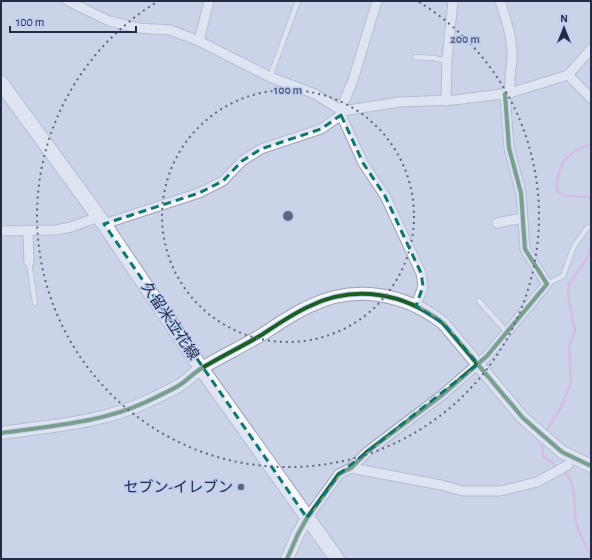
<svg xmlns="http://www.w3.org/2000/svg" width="592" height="560" font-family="'Alegreya Sans','Noto Sans JP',sans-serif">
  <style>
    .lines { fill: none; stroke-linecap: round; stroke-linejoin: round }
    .stream { stroke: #dea3e0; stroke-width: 2.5 }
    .lane-casing { stroke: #9ba2b7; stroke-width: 6 }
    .street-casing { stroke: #9ba2b7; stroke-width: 11 }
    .secondary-casing { stroke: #9ba2b7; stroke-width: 14 }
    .primary-casing { stroke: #9ba2b7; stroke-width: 16 }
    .lane { stroke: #f7f8fc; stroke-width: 4.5 }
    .street { stroke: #f7f8fc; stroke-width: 9 }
    .secondary { stroke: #f7f8fc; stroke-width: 12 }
    .primary { stroke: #f7f8fc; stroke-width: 14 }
    .cycleway-casing { stroke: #bfcdf4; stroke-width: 6 }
    .cycleway { stroke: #1b5e20; stroke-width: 4 }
    .marked { fill: none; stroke: #0f766e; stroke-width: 3; stroke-dasharray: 8 5; stroke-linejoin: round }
    .ring { fill: none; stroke: #5e667e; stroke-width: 2; stroke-dasharray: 2 4 }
    .poi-dot { fill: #5e667e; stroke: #bfcdf4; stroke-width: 1.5 }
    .labels { text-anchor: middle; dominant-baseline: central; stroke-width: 3; stroke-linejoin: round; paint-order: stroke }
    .street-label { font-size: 15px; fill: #242b45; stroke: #bfcdf4 }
    .poi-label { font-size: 15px; fill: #242b45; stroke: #bfcdf4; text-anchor: end }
    .centre { fill: #5e667e; stroke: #bfcdf4; stroke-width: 2 }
    .ring-label { font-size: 12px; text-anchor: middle; font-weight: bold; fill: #5e667e; stroke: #bfcdf4; stroke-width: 3; stroke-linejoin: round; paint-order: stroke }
  </style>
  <rect width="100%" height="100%" fill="#cbd3e8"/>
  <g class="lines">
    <!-- stream -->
    <g class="stream">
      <path d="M 591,144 C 565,153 557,164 557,191 L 566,196 L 587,197 L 591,199"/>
      <polyline points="546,432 562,405 571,383 569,346 575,331 568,295 569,284 587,259 591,247"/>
      <polyline points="542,440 543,456 558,467"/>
      <path d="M 562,470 C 578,482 573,503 576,522 C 579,534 585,545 591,556"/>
    </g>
    <defs>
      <g id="lane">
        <polyline points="415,57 434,58 447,61"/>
        <polyline points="270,77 298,1"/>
        <polyline points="29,262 35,303"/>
        <polyline points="547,284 563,276 574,246 588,227"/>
        <polyline points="479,301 507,332"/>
      </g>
      <g id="street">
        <polyline points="68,1 109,21 139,28 170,30 199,41 270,77 315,94 342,111 399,102 454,100 510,93 568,75 591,49"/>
        <polyline points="377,1 353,80 344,102 341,115 363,163 385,196 421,273 423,286 416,306"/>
        <path d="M 500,1 C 506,19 513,40 512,59 C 511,70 509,81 510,93"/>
        <polyline points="199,41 209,1"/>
        <polyline points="568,75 591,98"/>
        <polyline points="446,101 447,59 453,1"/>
        <polyline points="497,223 522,218"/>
        <polyline points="104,224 199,193 223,181 242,161 261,149 321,129 341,115"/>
        <polyline points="1,231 56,230 71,227 98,217"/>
        <polyline points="28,231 29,262"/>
        <polyline points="351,468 441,485 463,491 500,491 537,482 568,465"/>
        <polyline points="307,518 339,474 351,468 367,452 441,396 487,356 547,284 525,249 521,193 509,148 505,94"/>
      </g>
      <g id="secondary">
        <path d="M 1,433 C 49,426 101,423 146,402 C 156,397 168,392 178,386 C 187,381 193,373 202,368 C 222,356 243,346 263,334 C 278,324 294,313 310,306 C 355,284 404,293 443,323 L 523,418 L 562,452 L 591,466"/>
        <polyline points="287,559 298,534 307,518"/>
      </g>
      <polyline id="primary" points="1,83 104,224 201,368 337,559"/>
    </defs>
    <!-- lane casing -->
    <use href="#lane" class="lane-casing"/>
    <!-- street casing -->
    <use href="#street" class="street-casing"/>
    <!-- secondary casing -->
    <use href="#secondary" class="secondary-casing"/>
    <!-- primary casing -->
    <use href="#primary" class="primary-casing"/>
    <!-- lane -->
    <use href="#lane" class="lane"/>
    <!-- street -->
    <use href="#street" class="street"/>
    <!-- secondary -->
    <use href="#secondary" class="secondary"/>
    <!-- primary -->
    <use href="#primary" class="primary"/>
    <defs>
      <g id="cycleway">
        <path d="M 1,433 C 49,426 101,423 146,402 C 156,397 168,392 178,386 C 187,381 193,373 202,368 C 222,356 243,346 263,334 C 278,324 294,313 310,306 C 355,284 404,293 443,323 L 523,418 L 562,452 L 591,466"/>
        <polyline points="287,559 298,534 307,518 339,474 351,468 367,452 441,396 487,356 547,284 525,249 521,193 509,148 505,94"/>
      </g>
    </defs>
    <!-- cycleway casing -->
    <use href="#cycleway" class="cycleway-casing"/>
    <!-- cycleway -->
    <use href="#cycleway" class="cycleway"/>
  </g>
  <!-- marked area -->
  <path d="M0 0H592V560H0ZM 341,115 L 363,163 L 385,196 L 421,273 L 423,286 L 416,306 L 443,323 L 478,364 L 339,474 L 307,518 L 104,224 L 199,193 L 223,181 L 242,161 L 261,149 L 321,129 Z" fill="#cbd3e8" fill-opacity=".55" fill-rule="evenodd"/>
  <path class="marked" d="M 341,115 L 363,163 L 385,196 L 421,273 L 423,286 L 416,306 L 443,323 L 478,364 L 339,474 L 307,518 L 104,224 L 199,193 L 223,181 L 242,161 L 261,149 L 321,129 Z"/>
  <!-- distance rings -->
  <g class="ring">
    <circle cx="288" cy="216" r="126"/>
    <path d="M419 2A251 251 0 1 1 157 2"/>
  </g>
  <!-- markers -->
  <circle class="poi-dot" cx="241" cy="487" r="4"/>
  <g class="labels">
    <!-- street labels -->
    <g class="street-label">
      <text transform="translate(170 321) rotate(56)">久留米立花線</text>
    </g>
    <!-- poi labels -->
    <g class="poi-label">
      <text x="233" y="487">セブン-イレブン</text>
    </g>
  </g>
  <circle cx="288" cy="216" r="6" class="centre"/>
  <g class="ring-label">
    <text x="465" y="43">200 m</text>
    <text x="288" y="94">100 m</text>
  </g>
  <!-- border -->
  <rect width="592" height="560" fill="none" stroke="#242b45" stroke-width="4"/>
  <!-- north arrow -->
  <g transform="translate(564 28)" stroke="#bfcdf4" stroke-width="3" paint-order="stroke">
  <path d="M0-3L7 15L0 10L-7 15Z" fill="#242b45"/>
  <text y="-6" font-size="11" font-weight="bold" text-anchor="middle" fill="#242b45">N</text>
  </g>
  <!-- scale -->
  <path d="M10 26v6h126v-6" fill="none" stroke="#242b45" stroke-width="2"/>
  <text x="16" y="26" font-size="12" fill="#242b45" stroke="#bfcdf4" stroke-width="3" paint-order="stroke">100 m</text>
</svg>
